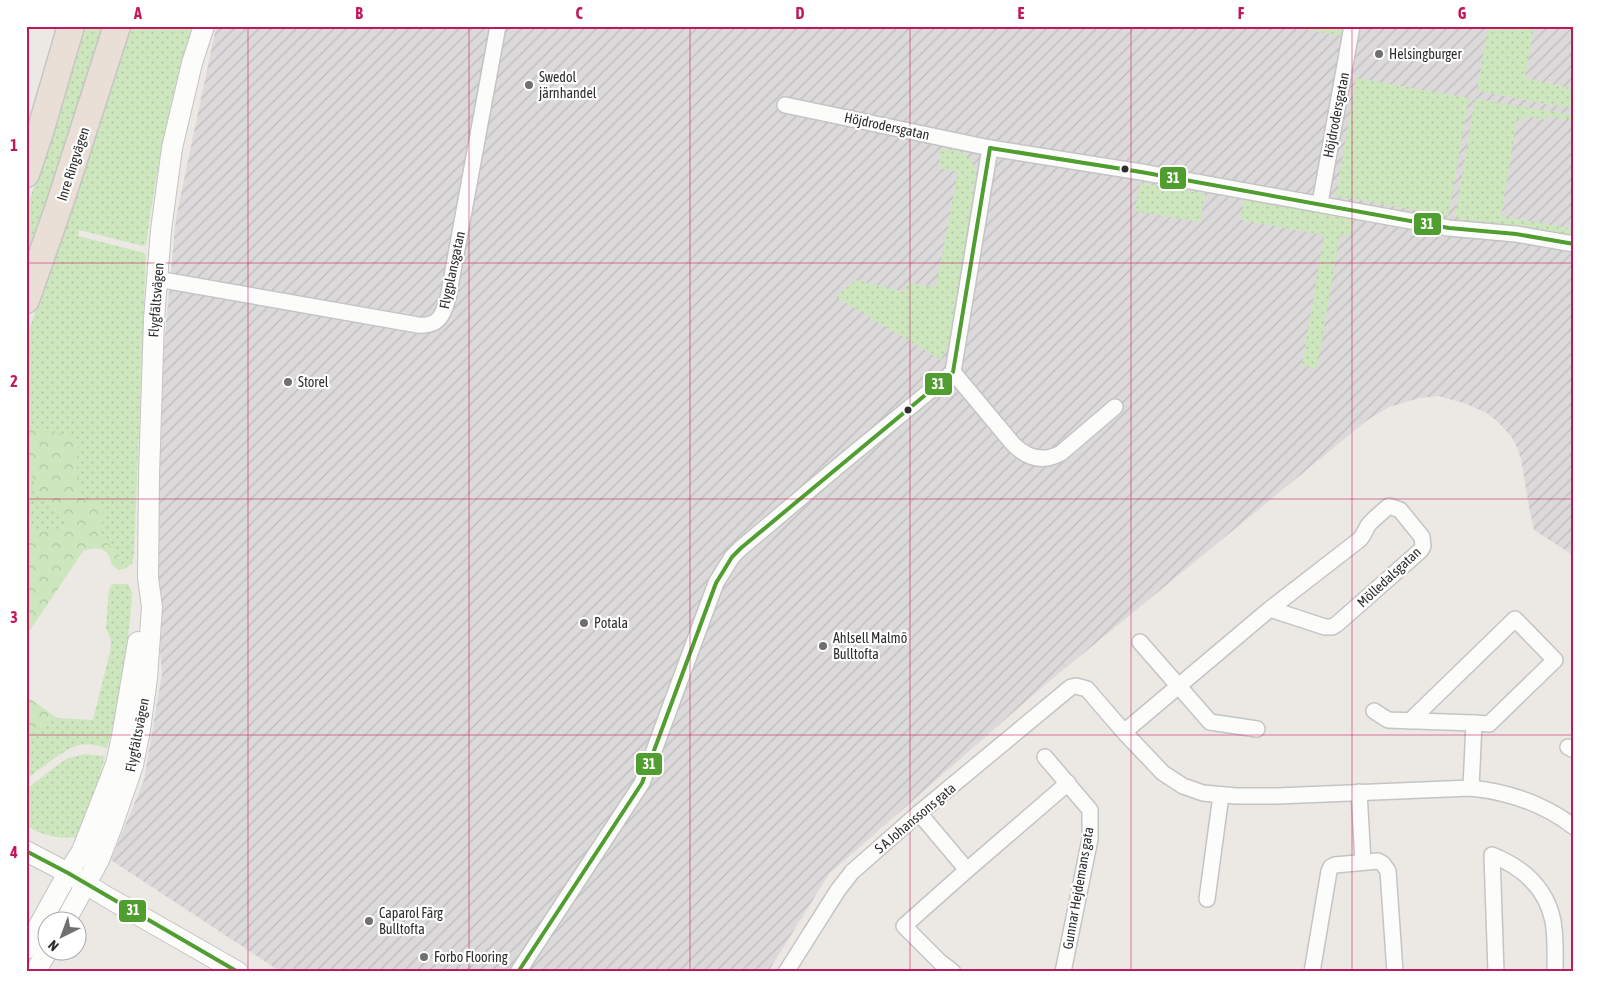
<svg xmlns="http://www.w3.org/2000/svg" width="1600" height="998" font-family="'Asap Condensed',sans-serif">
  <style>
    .industrial { fill: url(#industrial-furrows) }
    .grass { fill: url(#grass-dots) }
    .forest { fill: url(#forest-crowns) }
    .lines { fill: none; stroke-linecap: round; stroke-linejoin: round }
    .street-casing { stroke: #c5c4c5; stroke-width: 18 }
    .secondary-casing { stroke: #c5c4c5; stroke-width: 22 }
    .highway-casing { stroke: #c6c5c4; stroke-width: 29 }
    .street { stroke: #fcfcfb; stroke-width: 15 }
    .secondary { stroke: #fcfcfb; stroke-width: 20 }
    .highway { stroke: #eadfd6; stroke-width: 26 }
    .bus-1-casing { stroke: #fff; stroke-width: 8 }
    .bus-1 { stroke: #509e2f; stroke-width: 4 }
    .grid { fill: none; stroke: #c2185b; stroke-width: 1; stroke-opacity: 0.55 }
    .poi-dot { fill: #706f6e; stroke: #fff; stroke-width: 2 }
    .bus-dot { fill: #2e2e2e; stroke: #fff; stroke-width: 2 }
    .labels { text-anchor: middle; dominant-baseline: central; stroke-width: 4.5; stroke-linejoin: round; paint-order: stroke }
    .poi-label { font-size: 14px; fill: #2e2e2e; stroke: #fff; text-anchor: start }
    .street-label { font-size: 14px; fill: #2e2e2e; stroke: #fff }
    .line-badge { stroke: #fff; stroke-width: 2 }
    .badge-label { font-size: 14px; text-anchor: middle; font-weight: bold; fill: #fff }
    .neatline { fill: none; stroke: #c2185b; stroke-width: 2 }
    .grid-label { font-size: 16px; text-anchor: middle; font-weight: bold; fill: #c2185b }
  </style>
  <defs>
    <pattern id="industrial-furrows" width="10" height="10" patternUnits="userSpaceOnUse" patternTransform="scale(1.25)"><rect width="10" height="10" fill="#dcd9db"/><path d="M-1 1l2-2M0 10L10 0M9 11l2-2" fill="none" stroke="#bdbbbc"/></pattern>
    <pattern id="grass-dots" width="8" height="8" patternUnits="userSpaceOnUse" patternTransform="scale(1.25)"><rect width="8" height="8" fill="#cee6be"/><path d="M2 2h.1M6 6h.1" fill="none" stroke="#b1c6a4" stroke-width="1.8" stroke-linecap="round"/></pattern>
    <pattern id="forest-crowns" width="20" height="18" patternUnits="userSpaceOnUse" patternTransform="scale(1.25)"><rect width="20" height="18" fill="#cee6be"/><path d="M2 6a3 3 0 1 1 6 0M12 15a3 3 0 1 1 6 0" fill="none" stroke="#b1c6a4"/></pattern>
  </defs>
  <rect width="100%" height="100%" fill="#ece8e4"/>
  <!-- industrial -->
  <polygon class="industrial" points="217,26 1574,26 1574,556 1534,530 1529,507 1521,459 1516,445 1511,436 1498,422 1487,413 1464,403 1438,396 1419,398 1389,407 1366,421 1040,689 829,874 768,972 281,972 111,860 144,780 162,674 151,553 159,397 176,218 215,32"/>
  <!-- grass -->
  <g class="grass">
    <polygon points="86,26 108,26 26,272 26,211"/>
    <path d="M 132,26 L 192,26 C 170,98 156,171 146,245 L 143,246 L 79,230 L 78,236 L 141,252 L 146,255 L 134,554 L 132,564 L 126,568 L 119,570 L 112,565 C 109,548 99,545 83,551 L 26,636 L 26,337 L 51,270 Z"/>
    <polygon points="1287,26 1349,26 1347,37"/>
    <polygon points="1488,26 1534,26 1525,78 1574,89 1574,109 1477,91"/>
    <polygon points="1356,78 1469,98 1448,216 1336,196"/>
    <polygon points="1475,99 1574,115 1574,120 1547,116 1546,120 1526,116 1525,120 1517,119 1501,216 1574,229 1574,239 1455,218"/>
    <path d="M 941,149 C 963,150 972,152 976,176 L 950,341 L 941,360 L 836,297 L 855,280 L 905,292 L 907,283 L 936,287 L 958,172 L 939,168 Z"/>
    <polygon points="1140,183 1205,194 1200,222 1135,211"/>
    <polygon points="1244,200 1354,219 1351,236 1340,234 1317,368 1302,365 1324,235 1241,220"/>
    <path d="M 112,584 L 128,584 L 131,589 L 132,596 C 128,648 121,698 107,748 C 98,746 88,743 79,745 C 63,749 40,770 26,779 L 26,696 L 57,718 L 93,720 L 110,652 L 111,640 L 106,628 L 109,590 Z"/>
    <path d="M 85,754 L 105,756 L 97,786 L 77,838 C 70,837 64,838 57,837 C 46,836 36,831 26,826 L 26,789 L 66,759 Z"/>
  </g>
  <!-- forest -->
  <g class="forest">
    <path d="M 30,427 L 51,430 L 75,439 L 78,445 L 77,469 L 81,497 L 100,504 L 105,516 L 99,535 L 121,557 L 119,570 L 112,565 C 109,548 99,545 83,551 L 26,636 L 26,530 L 55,532 L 68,526 L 57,508 L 37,496 L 35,480 L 26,470 L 26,429 Z"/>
    <path d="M 26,696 L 57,718 C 43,722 34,730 26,741 Z"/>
  </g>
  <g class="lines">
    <defs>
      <g id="street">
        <polyline points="785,105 990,148 1141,172 1449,228 1516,234 1574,244"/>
        <polyline points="1320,203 1352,26"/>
        <path d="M 157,279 L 418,325 C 438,327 443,316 448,298 L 498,26"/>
        <path d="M 953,372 L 1013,444 C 1027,458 1043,463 1061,453 L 1115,407"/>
        <polyline points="1140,642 1210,722 1257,729"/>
        <polyline points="1374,711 1388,720 1474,723 1471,788"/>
        <polyline points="1410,721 1515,619 1555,660 1489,724 1474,723"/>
        <path d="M 1124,732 L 1270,609 L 1359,540 C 1365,535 1365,528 1370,523 C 1376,517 1383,511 1389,506 L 1400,510 L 1422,537 L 1423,546 L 1421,550 L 1337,624 L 1332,627 L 1325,627 L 1270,609"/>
        <polyline points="1568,747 1574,750"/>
        <polyline points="1045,757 1090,810 1090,839 1063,972"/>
        <polyline points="1359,792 1363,862"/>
        <polyline points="919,813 967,870"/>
        <polyline points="1207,899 1221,795"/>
        <polyline points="518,972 642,783 716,583 732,557 741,548 848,458 953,372 990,148"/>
        <path d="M 786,972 L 838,890 L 852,872 L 919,813 L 1071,687 L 1076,686 L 1087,689 L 1124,732 L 1163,773 L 1183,786 L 1203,793 L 1236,796 L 1277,796 L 1471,788 C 1509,792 1543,803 1574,827"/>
        <polyline points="953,972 940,962 904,926 967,870 1068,783"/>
        <polyline points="1312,972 1329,871 1331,867 1335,865 1378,861 1383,864 1388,871 1395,972"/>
        <path d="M 1496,972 L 1492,855 C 1522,867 1546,887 1553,921 C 1556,937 1555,955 1555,972"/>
      </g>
      <g id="secondary">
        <polyline points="26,851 68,873 107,897 238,972"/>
        <polyline points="66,920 99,860 111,829 133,765 140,730 147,678 152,607 148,578 149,475 154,319 161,230 172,148 192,63 204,26"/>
        <polyline points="26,949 68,873 82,851 116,764 122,736 138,642"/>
        <polyline points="35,972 48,950"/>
      </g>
      <g id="highway">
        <polyline points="26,174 40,132 71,26"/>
        <polyline points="26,300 60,203 117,26"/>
      </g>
    </defs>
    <!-- street casing -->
    <use href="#street" class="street-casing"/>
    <!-- secondary casing -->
    <use href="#secondary" class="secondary-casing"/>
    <!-- highway casing -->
    <use href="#highway" class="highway-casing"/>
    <!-- street -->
    <use href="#street" class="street"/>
    <!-- secondary -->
    <use href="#secondary" class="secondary"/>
    <!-- highway -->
    <use href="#highway" class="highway"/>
    <defs>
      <g id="bus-1">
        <polyline points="990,148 1141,172 1449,228 1516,234 1574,244"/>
        <polyline points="26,851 68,873 238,972"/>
        <polyline points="518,972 642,783 716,583 732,557 741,548 953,372 990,148"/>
      </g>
    </defs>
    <!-- bus-1 casing -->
    <use href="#bus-1" class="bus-1-casing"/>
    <!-- bus-1 -->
    <use href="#bus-1" class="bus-1"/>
  </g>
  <!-- grid -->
  <path class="grid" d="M 248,26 L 248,972M 469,26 L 469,972M 690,26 L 690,972M 910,26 L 910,972M 1131,26 L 1131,972M 1352,26 L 1352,972M 26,263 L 1574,263M 26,499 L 1574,499M 26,735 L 1574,735"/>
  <!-- markers -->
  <g class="poi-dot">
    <circle cx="1379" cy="54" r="5"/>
    <circle cx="529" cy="85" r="5"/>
    <circle cx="288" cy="382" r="5"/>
    <circle cx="584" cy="623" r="5"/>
    <circle cx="823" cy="646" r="5"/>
    <circle cx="369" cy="921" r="5"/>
    <circle cx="424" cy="957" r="5"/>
  </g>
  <g class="bus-dot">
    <circle cx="1125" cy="169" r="4.5"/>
    <circle cx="908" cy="410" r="4.5"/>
  </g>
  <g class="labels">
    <!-- poi labels -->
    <g class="poi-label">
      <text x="1389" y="54">Helsingburger</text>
      <text x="539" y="77">Swedol<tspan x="539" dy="16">järnhandel</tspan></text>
      <text x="298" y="382">Storel</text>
      <text x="594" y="623">Potala</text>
      <text x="833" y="638">Ahlsell Malmö<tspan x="833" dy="16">Bulltofta</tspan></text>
      <text x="379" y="913">Caparol Färg<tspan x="379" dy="16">Bulltofta</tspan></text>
      <text x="434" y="957">Forbo Flooring</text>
    </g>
    <!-- street labels -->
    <g class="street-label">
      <text transform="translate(1336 115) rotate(-79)">Höjdrodersgatan</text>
      <text transform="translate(887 126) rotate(12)">Höjdrodersgatan</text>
      <text transform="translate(73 164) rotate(-72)">Inre Ringvägen</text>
      <text transform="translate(452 270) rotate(-78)">Flygplansgatan</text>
      <text transform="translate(156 300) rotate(-86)">Flygfältsvägen</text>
      <text transform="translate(1389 577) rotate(-43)">Mölledalsgatan</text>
      <text transform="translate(137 735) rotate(-79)">Flygfältsvägen</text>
      <text transform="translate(915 818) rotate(-40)">S A Johanssons gata</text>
      <text transform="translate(1078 888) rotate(-80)">Gunnar Hejdemans gata</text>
    </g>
  </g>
  <g class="line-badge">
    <rect x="1159" y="166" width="28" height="24" rx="5" fill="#509e2f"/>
    <rect x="1413" y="212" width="29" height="24" rx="5" fill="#509e2f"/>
    <rect x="924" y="372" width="29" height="24" rx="5" fill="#509e2f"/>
    <rect x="635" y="752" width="28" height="24" rx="5" fill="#509e2f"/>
    <rect x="118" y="899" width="29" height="24" rx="5" fill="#509e2f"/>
  </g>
  <g class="badge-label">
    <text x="1173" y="183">31</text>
    <text x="1427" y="229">31</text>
    <text x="938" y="389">31</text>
    <text x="649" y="769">31</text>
    <text x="133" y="915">31</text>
  </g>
  <!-- border -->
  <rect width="1600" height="998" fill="none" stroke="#ffffff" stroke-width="55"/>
  <!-- north arrow -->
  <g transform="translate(62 936) rotate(222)"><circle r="24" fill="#ffffff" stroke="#ababab"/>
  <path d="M0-4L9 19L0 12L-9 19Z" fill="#706f6e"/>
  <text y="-8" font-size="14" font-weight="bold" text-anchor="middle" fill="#2e2e2e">N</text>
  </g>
  <rect x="28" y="28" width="1544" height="942" class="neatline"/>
  <g class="grid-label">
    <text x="138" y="19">A</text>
    <text x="359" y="19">B</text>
    <text x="579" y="19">C</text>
    <text x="800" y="19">D</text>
    <text x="1021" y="19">E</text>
    <text x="1241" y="19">F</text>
    <text x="1462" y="19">G</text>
    <text x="14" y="151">1</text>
    <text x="14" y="387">2</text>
    <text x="14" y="623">3</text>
    <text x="14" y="858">4</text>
  </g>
</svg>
